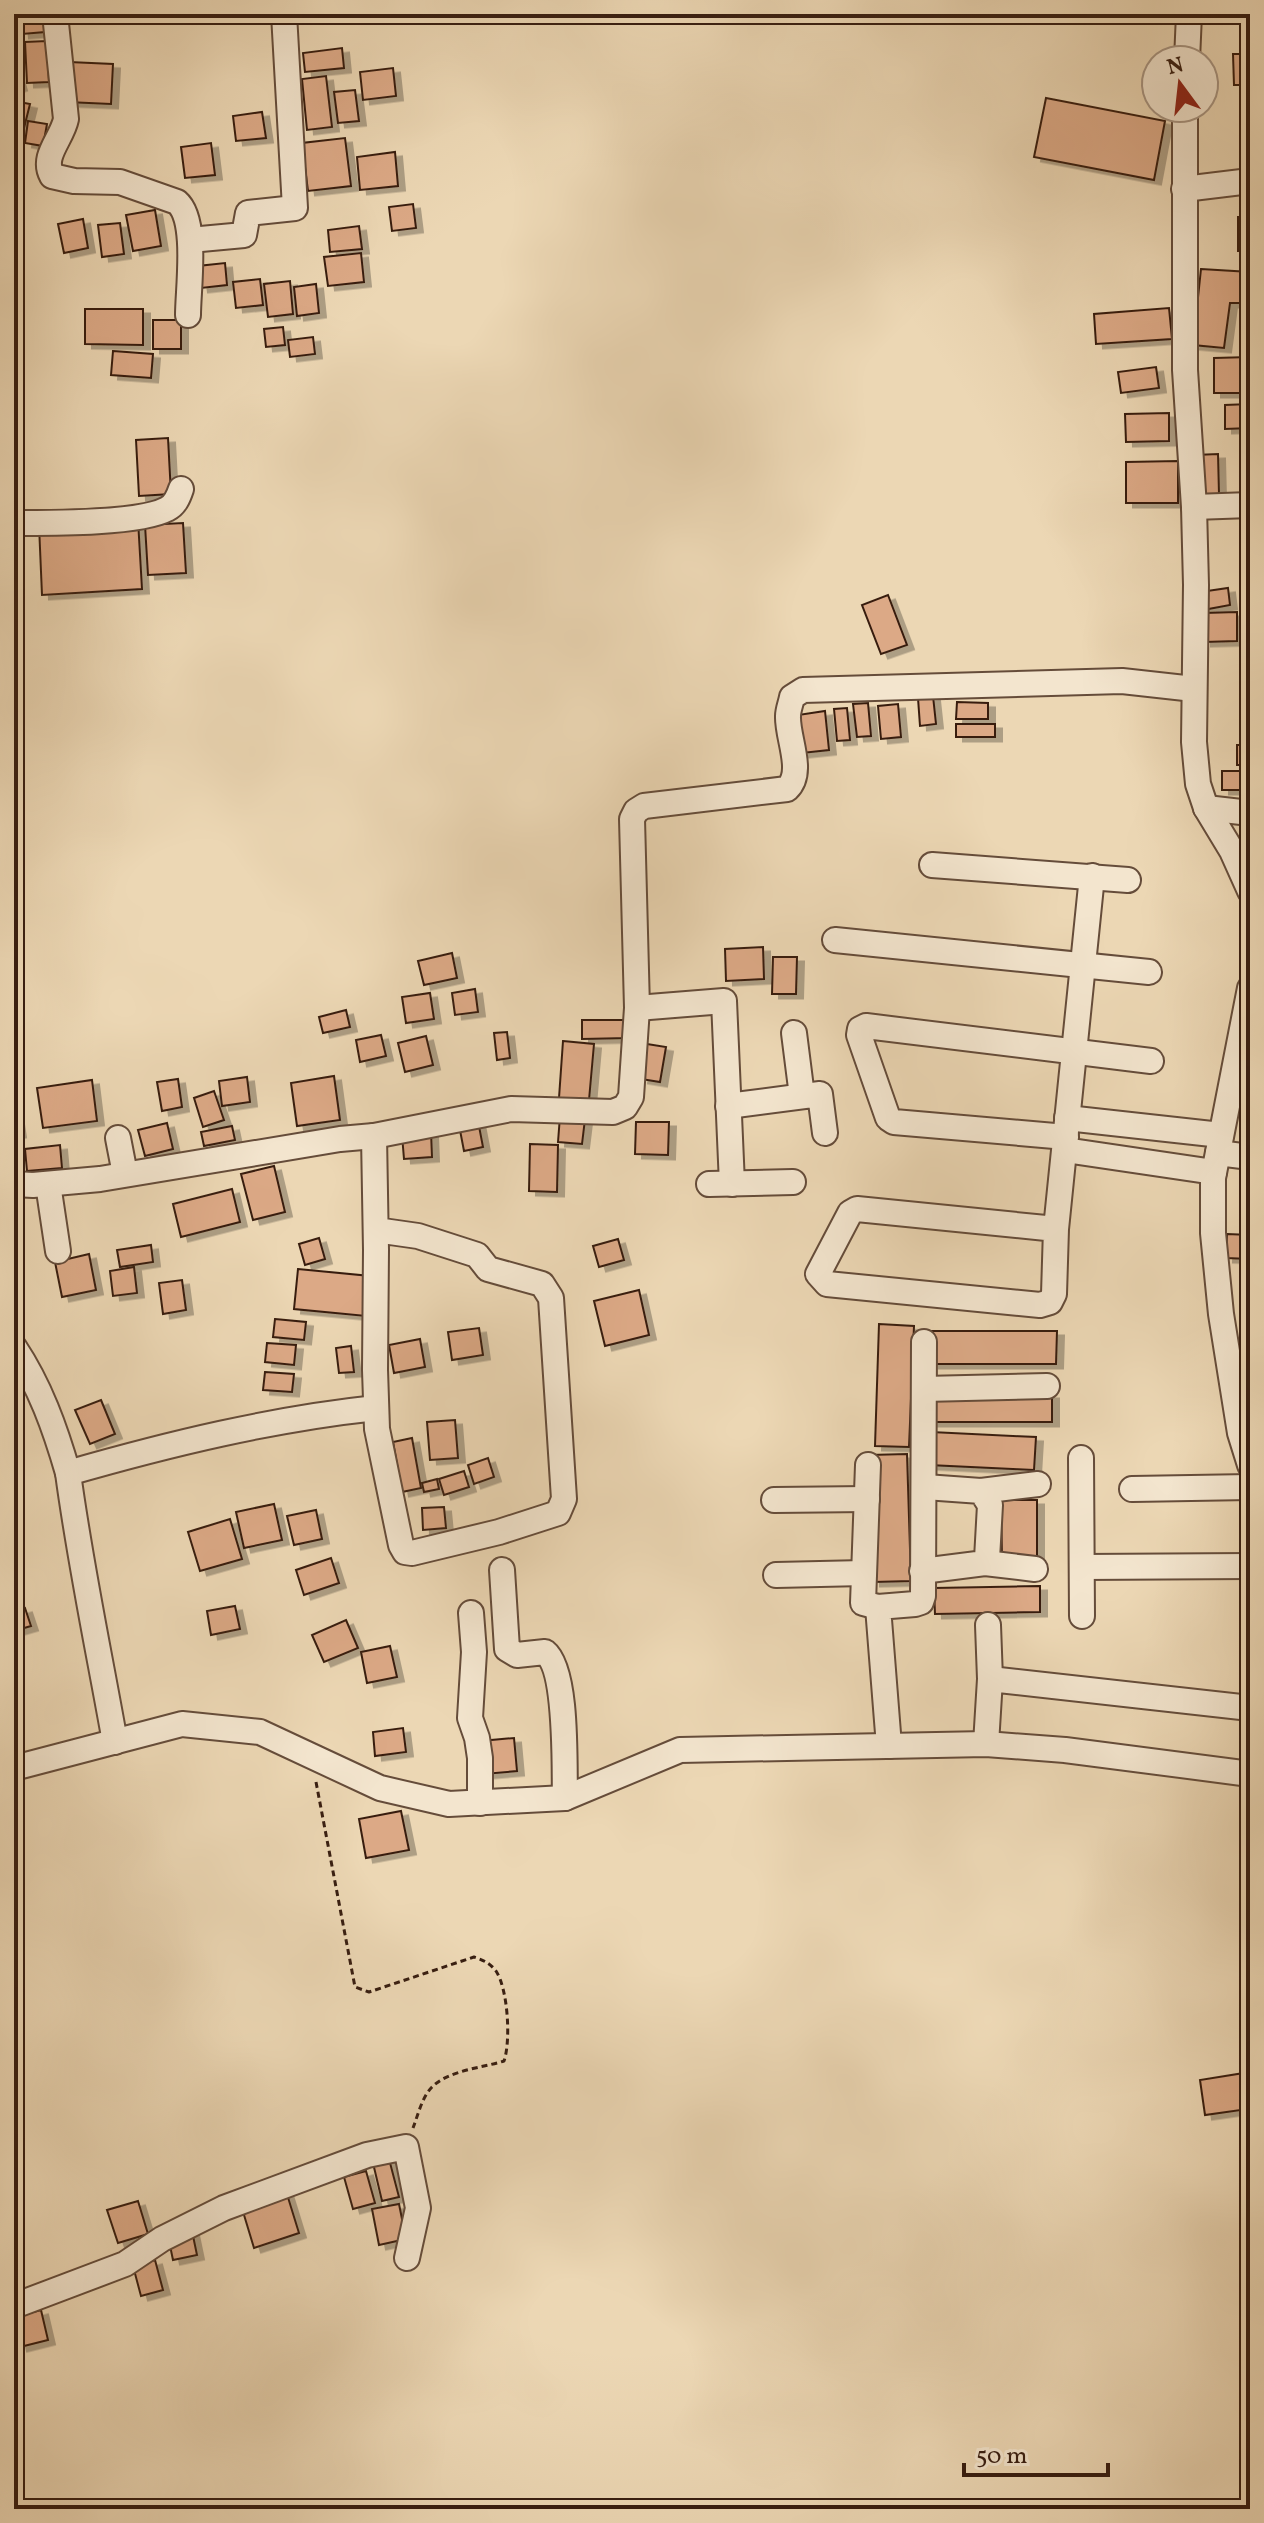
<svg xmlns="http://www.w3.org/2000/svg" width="1264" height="2523" font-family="Vollkorn,serif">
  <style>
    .building { fill: #dca986; stroke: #381e11; stroke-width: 2; filter: url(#shadow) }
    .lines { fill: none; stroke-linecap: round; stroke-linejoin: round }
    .minor-casing { stroke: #654c3a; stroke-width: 28 }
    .path { stroke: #381e11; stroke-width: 3; stroke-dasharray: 6 4; stroke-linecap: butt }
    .minor { stroke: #f3e5ce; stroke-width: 24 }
  </style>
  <defs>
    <filter id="shadow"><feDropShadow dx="7" dy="4.5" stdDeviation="0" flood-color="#0004"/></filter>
  </defs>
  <rect width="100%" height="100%" fill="#ecd7b4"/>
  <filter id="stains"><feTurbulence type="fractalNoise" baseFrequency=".0025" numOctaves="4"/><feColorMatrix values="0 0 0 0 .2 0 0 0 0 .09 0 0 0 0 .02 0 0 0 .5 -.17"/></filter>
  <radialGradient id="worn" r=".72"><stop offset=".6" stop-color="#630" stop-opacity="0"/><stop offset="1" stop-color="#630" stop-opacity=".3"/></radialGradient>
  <!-- building -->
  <g class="building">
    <polygon points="20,14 43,14 45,32 22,34"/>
    <polygon points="47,41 49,82 27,83 25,42"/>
    <polygon points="342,48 344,68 305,72 303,53"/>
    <polygon points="1233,54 1250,54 1250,85 1234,85"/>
    <polygon points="69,62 113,64 111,104 67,102"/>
    <polygon points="14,65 20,86 14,88"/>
    <polygon points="393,68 396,96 363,100 360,72"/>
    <polygon points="326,76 332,127 307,130 302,79"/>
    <polygon points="355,90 359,121 338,123 334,92"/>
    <polygon points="1046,98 1165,121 1154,180 1034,157"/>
    <polygon points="14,101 30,104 23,132 14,130"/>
    <polygon points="262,112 266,138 236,141 233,116"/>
    <polygon points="28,121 47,124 43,146 25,143"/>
    <polygon points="345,138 351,186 308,191 302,143"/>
    <polygon points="211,143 215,175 185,178 181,147"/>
    <polygon points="395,152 398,186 360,190 357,157"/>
    <polygon points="413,204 416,228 392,231 389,207"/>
    <polygon points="155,210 161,246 133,251 126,215"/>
    <rect x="1238" y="217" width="12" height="34"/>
    <polygon points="83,219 88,248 64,253 58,224"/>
    <polygon points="120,223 124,254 102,257 98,225"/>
    <polygon points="359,226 362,249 330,252 328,230"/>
    <polygon points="361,253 364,282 328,286 324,257"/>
    <polygon points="225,263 227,285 201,288 198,266"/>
    <polygon points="1201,269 1250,272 1250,303 1230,303 1224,348 1193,345"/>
    <polygon points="260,279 263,305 236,308 233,282"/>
    <polygon points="290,281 293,314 268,317 264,284"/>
    <polygon points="316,284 319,313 297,316 294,287"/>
    <polygon points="1169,308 1172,339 1096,344 1094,314"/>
    <polygon points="85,309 143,309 143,345 85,344"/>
    <rect x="153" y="320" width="28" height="29"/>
    <polygon points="283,327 285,345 266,347 264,329"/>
    <polygon points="313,337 315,354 290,357 288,340"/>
    <polygon points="113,351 153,354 151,378 111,375"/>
    <polygon points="1250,357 1250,393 1214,393 1214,358"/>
    <polygon points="1156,367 1159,388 1121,393 1118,372"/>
    <polygon points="1250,404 1250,428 1225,429 1225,405"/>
    <polygon points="1169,413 1169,441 1126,442 1125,414"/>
    <polygon points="168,438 171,494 139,496 136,440"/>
    <polygon points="1218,454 1219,494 1196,495 1195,455"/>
    <polygon points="1178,461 1178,503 1126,503 1126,462"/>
    <polygon points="138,520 142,589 42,595 39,525"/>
    <polygon points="183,523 186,573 148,575 145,525"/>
    <polygon points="1250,523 1250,559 1241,559 1241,524"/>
    <polygon points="1228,588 1230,605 1203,610 1200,592"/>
    <polygon points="888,595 907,645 881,654 862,605"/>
    <polygon points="1237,612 1237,641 1204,642 1204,613"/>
    <polygon points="933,696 936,724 920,726 918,698"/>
    <polygon points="957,702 988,703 988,719 956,719"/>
    <polygon points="868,703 871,736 857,737 853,704"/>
    <polygon points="898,704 901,737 881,739 878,706"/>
    <polygon points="847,708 850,740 837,741 834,709"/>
    <polygon points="825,711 829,750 802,753 798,715"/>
    <rect x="956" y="724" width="39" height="13"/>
    <rect x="1237" y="745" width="13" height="20"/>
    <polygon points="1222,771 1241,771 1242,790 1222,790"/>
    <polygon points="763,947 764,979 726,981 725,949"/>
    <polygon points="452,953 457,978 424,985 418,961"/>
    <polygon points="773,957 797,957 796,994 772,994"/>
    <polygon points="475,989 478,1012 455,1015 452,993"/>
    <polygon points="430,993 434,1019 406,1023 402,997"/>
    <polygon points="346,1010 350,1027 323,1033 319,1017"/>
    <polygon points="582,1020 628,1020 628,1038 582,1039"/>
    <polygon points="507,1032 510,1058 497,1060 494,1033"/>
    <polygon points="381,1035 386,1056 360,1062 356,1040"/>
    <polygon points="426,1036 433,1065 405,1072 398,1043"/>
    <polygon points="563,1041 594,1044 589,1100 559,1098"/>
    <polygon points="647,1044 666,1047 660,1082 641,1079"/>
    <polygon points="334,1076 340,1120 297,1126 291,1083"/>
    <polygon points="247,1077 250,1102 222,1106 219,1081"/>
    <polygon points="178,1079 182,1107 162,1111 157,1082"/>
    <polygon points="92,1080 97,1121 43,1128 37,1088"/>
    <polygon points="214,1091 224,1120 203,1127 194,1098"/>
    <polygon points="14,1100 19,1133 14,1134"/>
    <polygon points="560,1116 585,1119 582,1144 558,1142"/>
    <polygon points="478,1121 483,1147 464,1151 459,1125"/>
    <polygon points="636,1122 669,1122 668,1155 635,1154"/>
    <polygon points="167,1123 173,1149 145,1156 138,1130"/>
    <polygon points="232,1126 235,1140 204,1146 201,1132"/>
    <polygon points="431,1132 432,1157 404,1159 402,1135"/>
    <polygon points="530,1144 558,1145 557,1192 529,1191"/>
    <polygon points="60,1145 62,1168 27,1171 25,1149"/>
    <polygon points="274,1166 285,1212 253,1220 241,1174"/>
    <polygon points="232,1189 240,1222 181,1237 173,1204"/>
    <polygon points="1227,1234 1250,1235 1250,1259 1226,1258"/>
    <polygon points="319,1238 325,1259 305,1265 299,1244"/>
    <polygon points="618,1239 624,1260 599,1267 593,1246"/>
    <polygon points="151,1245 153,1262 120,1267 117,1250"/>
    <polygon points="89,1254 96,1290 62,1297 55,1262"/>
    <polygon points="134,1267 137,1293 113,1296 110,1271"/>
    <polygon points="298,1269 370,1276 366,1316 294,1309"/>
    <polygon points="182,1280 186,1310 163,1314 159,1283"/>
    <polygon points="639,1290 649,1335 605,1346 594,1301"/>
    <polygon points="275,1319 306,1322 304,1340 273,1337"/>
    <polygon points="879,1324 914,1326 909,1447 875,1446"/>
    <polygon points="479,1328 483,1355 452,1360 448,1332"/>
    <polygon points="932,1331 1057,1331 1056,1364 932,1364"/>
    <polygon points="420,1339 425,1367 394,1373 389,1345"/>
    <polygon points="267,1343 296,1345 294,1365 265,1362"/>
    <polygon points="351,1346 354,1372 339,1373 336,1348"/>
    <polygon points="265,1372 294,1374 292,1392 263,1390"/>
    <rect x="928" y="1394" width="124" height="28"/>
    <polygon points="101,1400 115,1434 90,1444 75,1410"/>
    <polygon points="455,1420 458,1458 430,1460 427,1422"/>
    <polygon points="931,1432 1036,1437 1034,1470 929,1465"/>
    <polygon points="412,1438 421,1488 402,1492 393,1442"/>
    <polygon points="907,1454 911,1581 873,1582 869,1455"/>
    <polygon points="488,1458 494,1477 474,1484 468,1465"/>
    <polygon points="464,1471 469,1487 444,1495 439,1479"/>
    <polygon points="437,1479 439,1489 424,1492 422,1483"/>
    <polygon points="1001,1500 1037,1500 1037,1559 1002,1560"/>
    <polygon points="274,1504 282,1540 244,1548 236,1512"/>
    <polygon points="444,1507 446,1528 423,1530 422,1508"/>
    <polygon points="316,1510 322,1539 294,1545 287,1516"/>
    <polygon points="230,1519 242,1559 200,1571 188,1532"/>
    <polygon points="331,1558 339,1583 304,1595 296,1570"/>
    <polygon points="1040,1586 1040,1612 935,1614 934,1588"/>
    <polygon points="235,1606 240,1629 211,1635 207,1611"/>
    <polygon points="25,1608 31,1626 14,1631 14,1611"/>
    <polygon points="346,1620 358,1648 324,1662 312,1635"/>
    <polygon points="390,1646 397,1677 367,1683 361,1652"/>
    <polygon points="403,1728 406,1752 375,1756 373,1732"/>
    <polygon points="514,1738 517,1771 484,1774 481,1741"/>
    <polygon points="401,1811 409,1850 366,1858 359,1819"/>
    <polygon points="1244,2073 1248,2109 1205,2115 1200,2080"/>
    <polygon points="389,2159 399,2197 382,2201 373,2163"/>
    <polygon points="366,2171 375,2203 353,2209 344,2177"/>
    <polygon points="286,2191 299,2233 254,2248 241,2205"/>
    <polygon points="138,2201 148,2234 118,2243 107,2210"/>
    <polygon points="399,2204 406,2239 379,2245 372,2209"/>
    <polygon points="192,2231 197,2255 173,2260 168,2236"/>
    <polygon points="155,2260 163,2290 141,2296 133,2266"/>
    <polygon points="41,2310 48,2340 20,2347 14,2317"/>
  </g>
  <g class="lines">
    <defs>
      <g id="minor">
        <path d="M 55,14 L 66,119 C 62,139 41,156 52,176 L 74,181 L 120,182 L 177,202 C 198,220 188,288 188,315"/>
        <polyline points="1187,60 1189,14"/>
        <polyline points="1185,108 1185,370 1194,507 1196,585 1194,742 1198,784 1206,808 1232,851 1250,891"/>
        <polyline points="1184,189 1250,181"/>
        <polyline points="190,240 244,235 248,213 295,208 284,14"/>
        <polyline points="1194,507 1250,505"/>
        <path d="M 14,523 C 48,523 139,524 167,509 C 175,505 178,498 181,489"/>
        <polyline points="1206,808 1250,813"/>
        <polyline points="932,865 1128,880"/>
        <polyline points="835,940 1149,972"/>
        <polyline points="1250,988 1213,1178 1213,1233 1221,1314 1240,1433 1250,1465"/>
        <polyline points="637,1008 724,1001 732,1184"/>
        <polyline points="794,1033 802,1096"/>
        <polyline points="728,1106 820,1094 825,1133"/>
        <polyline points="1067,1118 1221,1135"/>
        <polyline points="374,1136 376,1250 375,1370 377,1429 401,1545 405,1552 412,1553 499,1532 558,1513 564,1499 551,1298 542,1284 488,1269 477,1255 418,1236 376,1230"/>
        <polyline points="1066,1137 894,1122 888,1118 859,1035 860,1029 866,1026 1151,1061"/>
        <polyline points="118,1138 125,1174"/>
        <polyline points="1065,1150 1214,1172"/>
        <polyline points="1218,1153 1250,1157"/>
        <path d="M 14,1184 L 33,1185 L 100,1179 L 340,1139 L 374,1136 L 511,1109 L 613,1112 L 625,1107 L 631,1097 L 637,1008 L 632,819 L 636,811 L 644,806 L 787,789 C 805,772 787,738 788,716 C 788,710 791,703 792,697 L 803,690 L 1122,681 L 1194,689"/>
        <polyline points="48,1184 58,1251"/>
        <polyline points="709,1184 793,1182"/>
        <polyline points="1056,1229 857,1209 850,1213 818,1274 827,1284 1040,1305 1050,1302 1054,1294 1056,1229 1092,876"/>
        <path d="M 14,1347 C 40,1386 55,1428 68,1473"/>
        <polyline points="924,1389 1047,1386"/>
        <polyline points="1081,1458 1082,1616"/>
        <polyline points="868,1465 863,1603 878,1607"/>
        <polyline points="1132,1489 1250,1487"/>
        <polyline points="981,1491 1038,1484"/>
        <polyline points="774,1500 867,1499"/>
        <polyline points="985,1563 1035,1569"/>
        <polyline points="1082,1567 1250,1566"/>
        <path d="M 502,1570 L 507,1649 L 517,1655 L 545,1652 C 568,1670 564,1767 565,1798"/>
        <polyline points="922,1571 985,1563 987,1559 990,1505 981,1491 925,1487"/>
        <polyline points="776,1575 864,1573"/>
        <polyline points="471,1613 474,1652 470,1718 477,1738 480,1758 480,1803"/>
        <polyline points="988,1625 990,1679"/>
        <path d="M 115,1742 C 99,1652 80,1563 68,1473 C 169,1444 272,1419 376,1408"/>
        <polyline points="986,1744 990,1679 1250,1708"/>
        <polyline points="889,1746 878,1607 915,1604 921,1602 923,1596 924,1342"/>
        <polyline points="14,1768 182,1724 260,1732 380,1788 449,1804 565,1798 680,1750 986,1744 1065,1750 1250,1774"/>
        <polyline points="14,2306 125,2264 162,2239 224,2208 367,2155 406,2147 418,2208 407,2258"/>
      </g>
    </defs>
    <!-- minor casing -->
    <use href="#minor" class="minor-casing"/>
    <!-- path -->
    <path class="path" d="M 316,1782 L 355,1987 L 369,1992 L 474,1957 C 483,1960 490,1963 496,1971 C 508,1989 511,2041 504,2061 C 482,2068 449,2070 432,2087 C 422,2097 418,2115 413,2128"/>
    <!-- minor -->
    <use href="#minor" class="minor"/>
  </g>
  <!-- margin -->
  <rect width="1264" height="2523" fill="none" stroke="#ecd7b4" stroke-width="48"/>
  <rect x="16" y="16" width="1232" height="2491" fill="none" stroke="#381e11" stroke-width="4"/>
  <rect x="24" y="24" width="1216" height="2475" fill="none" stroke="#381e11" stroke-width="2"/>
  <!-- north arrow -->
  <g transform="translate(1180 84) rotate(345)"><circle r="38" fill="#f3e5ce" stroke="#a89582" stroke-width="2"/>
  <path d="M0-6L14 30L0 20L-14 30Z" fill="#8f2418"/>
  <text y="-12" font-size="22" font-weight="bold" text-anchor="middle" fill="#381e11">N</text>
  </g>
  <!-- scale -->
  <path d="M964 2463v12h144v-12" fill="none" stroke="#381e11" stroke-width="4"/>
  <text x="976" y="2463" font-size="24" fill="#381e11" stroke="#f3e5ce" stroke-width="6" paint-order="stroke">50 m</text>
  <rect width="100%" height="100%" filter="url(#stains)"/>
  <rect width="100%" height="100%" fill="url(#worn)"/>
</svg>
